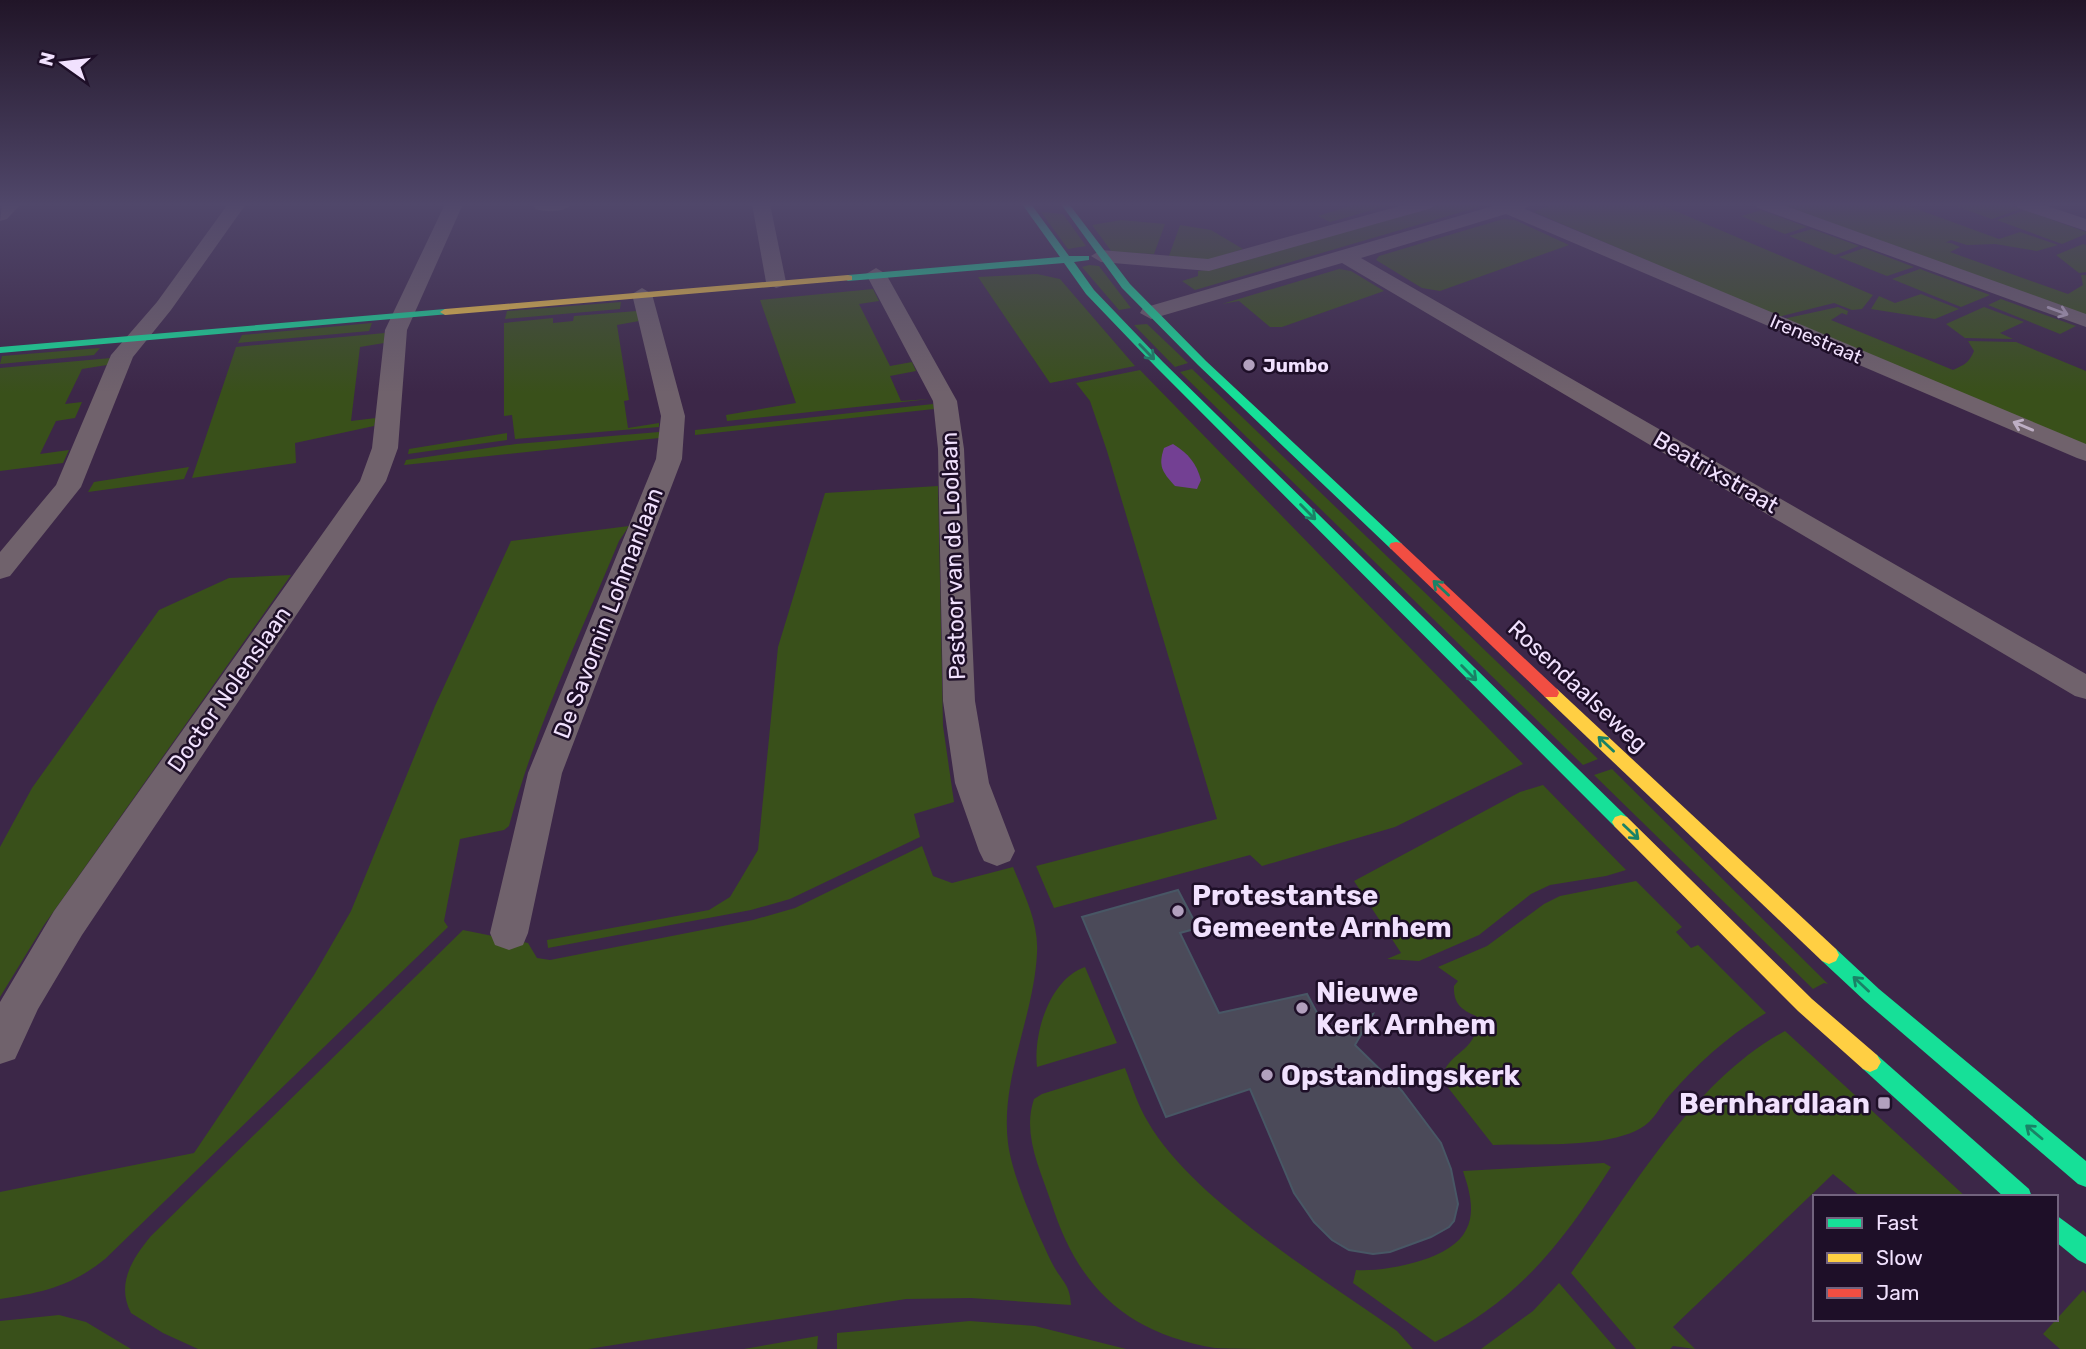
<svg xmlns="http://www.w3.org/2000/svg" width="2086" height="1349" font-family="Rubik,sans-serif">
  <style>
    .green { fill: #39501a }
    .water { fill: #734093 }
    .building { fill: #4b4a59; stroke: #485765; stroke-width: 2 }
    .lines { fill: none; stroke-linecap: round; stroke-linejoin: round }
    .street { fill: #70626c; fill-rule: evenodd }
    .fast { fill: #16e098; fill-rule: evenodd }
    .slow { fill: #ffcf43; fill-rule: evenodd }
    .jam { fill: #f24e42; fill-rule: evenodd }
    .oneway { stroke: #bdaec4 }
    .oneway2 { stroke: #1a8266 }
    .poi-dot { fill: #b2a0be; stroke: #1e0f28; stroke-width: 2.5 }
    .labels { text-anchor: middle; dominant-baseline: central; stroke-width: 5; stroke-linejoin: round; paint-order: stroke }
    .far-street-label { font-size: 19px; fill: #f1e1fe; stroke: #1e0f28 }
    .far-poi-label { font-size: 19px; font-weight: bold; fill: #f1e1fe; stroke: #1e0f28; text-anchor: start }
    .street-label { font-size: 23px; fill: #f1e1fe; stroke: #1e0f28 }
    .near-poi-label { font-size: 28px; font-weight: bold; fill: #f1e1fe; stroke: #1e0f28; text-anchor: start }
  </style>
  <rect width="100%" height="100%" fill="#3c2748"/>
  <!-- green -->
  <g class="green">
    <polygon points="1355,204 1394,204 1330,222 1318,216"/>
    <polygon points="1440,204 1489,204 1195,290 1182,281 1198,276 1198,271 1220,268"/>
    <polygon points="1552,204 1659,204 1873,295 1862,309 1852,310 1834,303 1778,317 1534,212"/>
    <polygon points="1771,204 1903,204 1999,239 2020,232 2058,245 2037,251 1995,244 1967,245 1951,240 1945,243 1856,235"/>
    <polygon points="1950,204 2006,204 2021,209 1992,219"/>
    <polygon points="1761,210 1807,227 1785,234 1741,216"/>
    <polygon points="2025,210 2086,232 2086,234 2062,244 1997,220"/>
    <polygon points="1041,212 1063,214 1086,246 1068,249"/>
    <polygon points="1503,219 1515,220 1569,245 1440,291 1422,288 1376,260 1379,256"/>
    <polygon points="1121,220 1165,224 1154,254 1112,252 1092,225"/>
    <polygon points="1180,225 1211,230 1243,249 1209,260 1169,256"/>
    <polygon points="1812,229 1859,246 1835,255 1789,236"/>
    <polygon points="1865,234 1951,243 1960,247 1950,252 2068,294 2083,285 2081,275 2086,275 2086,318 1860,236"/>
    <polygon points="2083,244 2086,245 2086,272 2079,273 2056,255"/>
    <polygon points="1864,248 1914,267 1887,276 1839,257"/>
    <polygon points="1089,265 1099,266 1131,308 1119,310 1082,267"/>
    <polygon points="1339,269 1351,271 1384,291 1282,327 1270,327 1239,301 1222,304"/>
    <polygon points="1920,269 1990,295 1961,307 1892,279"/>
    <polygon points="1037,274 1060,279 1135,366 1050,383 978,277"/>
    <polygon points="873,289 879,301 859,304 890,366 912,362 916,371 890,376 901,401 930,399 727,421 726,415 796,403 760,300"/>
    <polygon points="1921,294 1959,309 1935,319 1871,309 1879,296 1895,303"/>
    <polygon points="2001,299 2076,326 2060,334 1988,305"/>
    <polygon points="621,302 620,309 505,319 507,311"/>
    <path d="M 1838,307 L 1848,311 L 1847,315 L 1842,313 L 1831,320 L 1953,370 C 1964,365 1969,363 1974,351 L 1968,341 L 2016,342 L 2086,371 L 2086,446 L 1783,319 Z"/>
    <polygon points="1984,307 2024,322 2000,333 2013,339 1965,338 1946,324"/>
    <polygon points="637,311 639,321 617,325 629,400 624,401 628,428 659,423 659,427 515,439 512,415 504,416 504,323 553,318 553,323 573,321 574,316"/>
    <polygon points="372,323 369,331 238,343 242,335"/>
    <polygon points="1147,324 1188,363 1175,367 1134,325"/>
    <polygon points="385,333 384,343 360,347 351,421 376,418 374,426 295,443 296,463 192,478 236,347"/>
    <polygon points="100,348 94,355 0,364 2,356"/>
    <polygon points="111,358 107,365 82,369 65,404 82,402 75,418 56,421 40,454 69,450 63,463 0,471 0,368"/>
    <polygon points="1192,369 1598,759 1583,765 1180,372"/>
    <polygon points="1140,370 1523,764 1395,827 1262,866 1250,855 1054,908 1036,866 1217,819 1107,451 1090,401 1076,383"/>
    <polygon points="933,404 934,409 695,435 695,430"/>
    <polygon points="659,432 659,438 404,465 406,460 516,444"/>
    <polygon points="507,433 507,440 408,454 409,449"/>
    <polygon points="189,467 184,479 88,492 94,482"/>
    <polygon points="938,486 943,726 954,802 914,814 920,837 790,899 751,910 548,948 547,940 709,910 730,897 758,850 778,647 825,493"/>
    <path d="M 629,526 L 619,541 C 580,635 535,728 509,826 L 504,830 L 460,839 L 444,921 L 448,927 L 105,1259 C 72,1286 41,1293 0,1299 L 0,1192 L 194,1153 L 314,975 L 351,911 L 435,706 L 511,541 Z"/>
    <polygon points="291,575 44,925 0,997 0,847 32,788 159,610 229,578"/>
    <polygon points="1612,769 1828,984 1824,983 1813,989 1594,775"/>
    <polygon points="1543,785 1626,870 1606,876 1550,885 1531,894 1479,935 1419,961 1387,959 1401,953 1354,881 1520,792"/>
    <path d="M 922,846 L 933,876 L 952,883 L 1013,867 C 1024,894 1039,923 1037,953 C 1034,1017 1000,1079 1008,1143 C 1012,1176 1037,1232 1052,1263 C 1061,1281 1070,1283 1071,1305 L 971,1298 L 906,1299 L 588,1349 L 198,1349 L 163,1333 L 131,1313 C 116,1284 132,1259 151,1236 L 463,930 L 528,943 L 537,958 L 550,960 L 753,920 L 795,908 Z"/>
    <path d="M 1636,881 L 1682,927 L 1676,932 L 1691,948 L 1698,945 L 1766,1013 C 1730,1034 1697,1064 1669,1096 C 1660,1106 1654,1121 1641,1128 C 1605,1149 1535,1143 1493,1145 L 1446,1085 L 1443,1076 C 1447,1052 1482,1050 1476,1016 C 1461,1010 1453,1003 1454,986 L 1458,981 L 1438,967 L 1487,946 L 1544,904 L 1560,896 Z"/>
    <path d="M 1085,967 L 1117,1043 L 1037,1067 C 1033,1033 1050,979 1085,967 Z"/>
    <path d="M 1785,1031 L 1966,1197 L 1915,1194 L 1908,1197 L 1861,1197 L 1833,1174 L 1673,1327 L 1695,1349 L 1673,1346 L 1670,1349 L 1636,1349 L 1571,1273 C 1632,1191 1693,1080 1785,1031 Z"/>
    <path d="M 1125,1068 C 1132,1086 1138,1106 1148,1122 C 1192,1199 1324,1279 1397,1331 L 1413,1349 C 1372,1349 1331,1349 1290,1349 C 1266,1349 1239,1349 1215,1348 C 1127,1333 1078,1288 1051,1202 C 1040,1169 1022,1134 1034,1099 L 1042,1094 Z"/>
    <path d="M 1604,1163 L 1611,1167 L 1609,1170 C 1559,1247 1518,1300 1435,1342 L 1353,1283 L 1356,1270 C 1385,1272 1452,1260 1466,1230 C 1476,1212 1469,1189 1463,1171 Z"/>
    <polygon points="1559,1283 1616,1349 1481,1349 1533,1311"/>
    <polygon points="2083,1290 2086,1293 2086,1349 2060,1349 2043,1334"/>
    <polygon points="59,1315 86,1322 131,1349 0,1349 0,1321"/>
    <polygon points="970,1321 1035,1326 1126,1349 837,1349 837,1333"/>
    <polygon points="818,1336 817,1349 744,1349"/>
  </g>
  <!-- water -->
  <path class="water" d="M 1173,444 C 1189,454 1196,463 1201,480 L 1197,489 L 1175,486 C 1162,472 1158,466 1164,448 Z"/>
  <!-- building -->
  <polygon class="building" points="1178,890 1198,928 1180,933 1219,1013 1307,994 1325,1028 1373,1014 1355,1045 1402,1091 1441,1143 1451,1169 1458,1204 1454,1221 1449,1227 1431,1237 1390,1252 1373,1254 1349,1250 1332,1240 1314,1222 1294,1193 1250,1089 1166,1117 1082,917"/>
  <g class="lines">
    <!-- street -->
    <g class="street">
      <polygon points="2,204 21,204 7,219 0,221"/>
      <polygon points="228,204 246,204 171,310 133,357 81,487 10,576 0,579 0,552 56,485 111,355 157,302"/>
      <polygon points="445,204 463,204 407,330 398,448 386,481 82,935 38,1009 15,1059 0,1064 0,1002 54,911 360,481 372,448 385,330"/>
      <path d="M 533,204 L 572,204 C 565,213 545,212 535,209 Z"/>
      <polygon points="752,204 770,204 786,282 783,286 776,288 766,282"/>
      <polygon points="1407,204 1435,204 1432,208 1209,271 1101,262 1091,256 1101,250 1208,259"/>
      <polygon points="1531,204 1525,209 2086,444 2086,461 2077,458 1506,214 1361,258 2086,674 2086,699 2075,696 1342,263 1151,319 1140,313 1143,308 1500,204"/>
      <polygon points="1755,204 1780,204 2086,314 2086,327 1758,208"/>
      <polygon points="2015,204 2041,204 2086,219 2086,231 2018,208"/>
      <polygon points="876,268 886,274 957,401 964,449 975,701 989,783 1015,851 1010,861 997,866 984,861 979,851 955,783 943,701 938,449 933,401 866,274"/>
      <polygon points="642,288 652,294 685,416 682,459 562,773 528,933 523,945 509,950 495,945 490,933 528,773 656,459 661,416 632,294"/>
    </g>
    <!-- fast -->
    <g class="fast">
      <polygon points="1022,204 1031,204 1069,256 1089,256 1089,260 1074,262 1094,290 1163,362 1627,817 1630,822 1627,827 1621,829 1615,827 1155,366 1086,294 1064,263 848,281 843,278 848,275 1060,257"/>
      <polygon points="1061,204 1069,204 1130,284 1206,361 1401,543 1403,546 1401,549 1391,549 1198,365 1122,288"/>
      <polygon points="445,309 449,310 449,314 0,353 0,347"/>
      <polygon points="1829,946 1836,949 1879,989 2086,1161 2086,1187 2078,1184 1865,1001 1822,961 1819,955 1822,949"/>
      <polygon points="1870,1052 1877,1055 2029,1189 2032,1197 2004,1197 1863,1069 1859,1062 1863,1055"/>
      <polygon points="2056,1215 2086,1237 2086,1264 2078,1260 2056,1242"/>
    </g>
    <!-- slow -->
    <g class="slow">
      <polygon points="848,275 852,276 852,280 445,315 440,312 445,309"/>
      <polygon points="1551,687 1557,689 1836,949 1839,955 1836,961 1829,964 1822,961 1545,697 1543,693"/>
      <polygon points="1621,815 1627,817 1812,999 1877,1055 1881,1062 1877,1069 1870,1072 1863,1069 1798,1011 1615,827 1612,822 1615,817"/>
    </g>
    <!-- jam -->
    <polygon class="jam" points="1396,542 1401,543 1557,689 1559,693 1557,697 1545,697 1391,549 1389,546 1391,543"/>
  </g>
  <!-- one-way arrows -->
  <defs><path id="oneway-shaft" d="M-6 0H5M1.5-3L5.5 0L1.5 3" fill="none" stroke-width="1.6" stroke-linecap="round" stroke-linejoin="round" transform="scale(1.75)"/></defs>
  <g class="oneway">
    <use href="#oneway-shaft" transform="translate(2058 311) rotate(20)"/>
    <use href="#oneway-shaft" transform="translate(2023 426) rotate(-157)"/>
  </g>
  <g class="oneway2">
    <use href="#oneway-shaft" transform="translate(1147 352) rotate(46)"/>
    <use href="#oneway-shaft" transform="translate(1308 512) rotate(45)"/>
    <use href="#oneway-shaft" transform="translate(1441 588) rotate(-137)"/>
    <use href="#oneway-shaft" transform="translate(1469 673) rotate(45)"/>
    <use href="#oneway-shaft" transform="translate(1606 744) rotate(-137)"/>
    <use href="#oneway-shaft" transform="translate(1631 832) rotate(44)"/>
    <use href="#oneway-shaft" transform="translate(1861 984) rotate(-137)"/>
    <use href="#oneway-shaft" transform="translate(2034 1132) rotate(-140)"/>
  </g>
  <!-- sky -->
  <linearGradient id="sky" x2="0" y2="1"><stop stop-color="#211528"/><stop offset="0.52" stop-color="#50476a"/><stop offset="1" stop-color="#50476a" stop-opacity="0"/></linearGradient>
  <rect width="2086" height="393" fill="url(#sky)"/>
  <!-- markers -->
  <g class="poi-dot">
    <circle cx="1249" cy="365" r="7"/>
    <circle cx="1178" cy="911" r="7"/>
    <circle cx="1302" cy="1008" r="7"/>
    <circle cx="1267" cy="1075" r="7"/>
    <rect x="1877" y="1096" width="14" height="14" rx="3.5"/>
  </g>
  <g class="labels">
    <!-- far-street labels -->
    <g class="far-street-label">
      <text transform="translate(1816 339) rotate(23)">Irenestraat</text>
    </g>
    <!-- far-poi labels -->
    <g class="far-poi-label">
      <text x="1263" y="365">Jumbo</text>
    </g>
    <!-- street labels -->
    <g class="street-label">
      <text transform="translate(1716 472) rotate(30)">Beatrixstraat</text>
      <text transform="translate(953 556) rotate(-92)">Pastoor van de Loolaan</text>
      <text transform="translate(608 613) rotate(-69)">De Savornin Lohmanlaan</text>
      <text transform="translate(1578 686) rotate(43)">Rosendaalseweg</text>
      <text transform="translate(229 689) rotate(-55)">Doctor Nolenslaan</text>
    </g>
    <!-- near-poi labels -->
    <g class="near-poi-label">
      <text x="1192" y="895">Protestantse<tspan x="1192" dy="32">Gemeente Arnhem</tspan></text>
      <text x="1316" y="992">Nieuwe<tspan x="1316" dy="32">Kerk Arnhem</tspan></text>
      <text x="1281" y="1075">Opstandingskerk</text>
      <text x="1870" y="1103" text-anchor="end">Bernhardlaan</text>
    </g>
  </g>
  <!-- legend -->
  <rect x="1813" y="1195" width="245" height="126" fill="#1e0f28" stroke="#72637e" stroke-width="2"/>
  <rect x="1827" y="1218" width="35" height="10" fill="#16e098" stroke="#72637e" stroke-width="2"/>
  <text x="1876" y="1230" font-size="21" fill="#f1e1fe">Fast</text>
  <rect x="1827" y="1253" width="35" height="10" fill="#ffcf43" stroke="#72637e" stroke-width="2"/>
  <text x="1876" y="1265" font-size="21" fill="#f1e1fe">Slow</text>
  <rect x="1827" y="1288" width="35" height="10" fill="#f24e42" stroke="#72637e" stroke-width="2"/>
  <text x="1876" y="1300" font-size="21" fill="#f1e1fe">Jam</text>
  <!-- north arrow -->
  <g transform="translate(63 63) rotate(284)" stroke="#1e0f28" stroke-width="5" paint-order="stroke">
  <path d="M0-5L12 26L0 18L-12 26Z" fill="#f1e1fe"/>
  <text y="-10" font-size="19" font-weight="bold" text-anchor="middle" fill="#f1e1fe">N</text>
  </g>
</svg>
